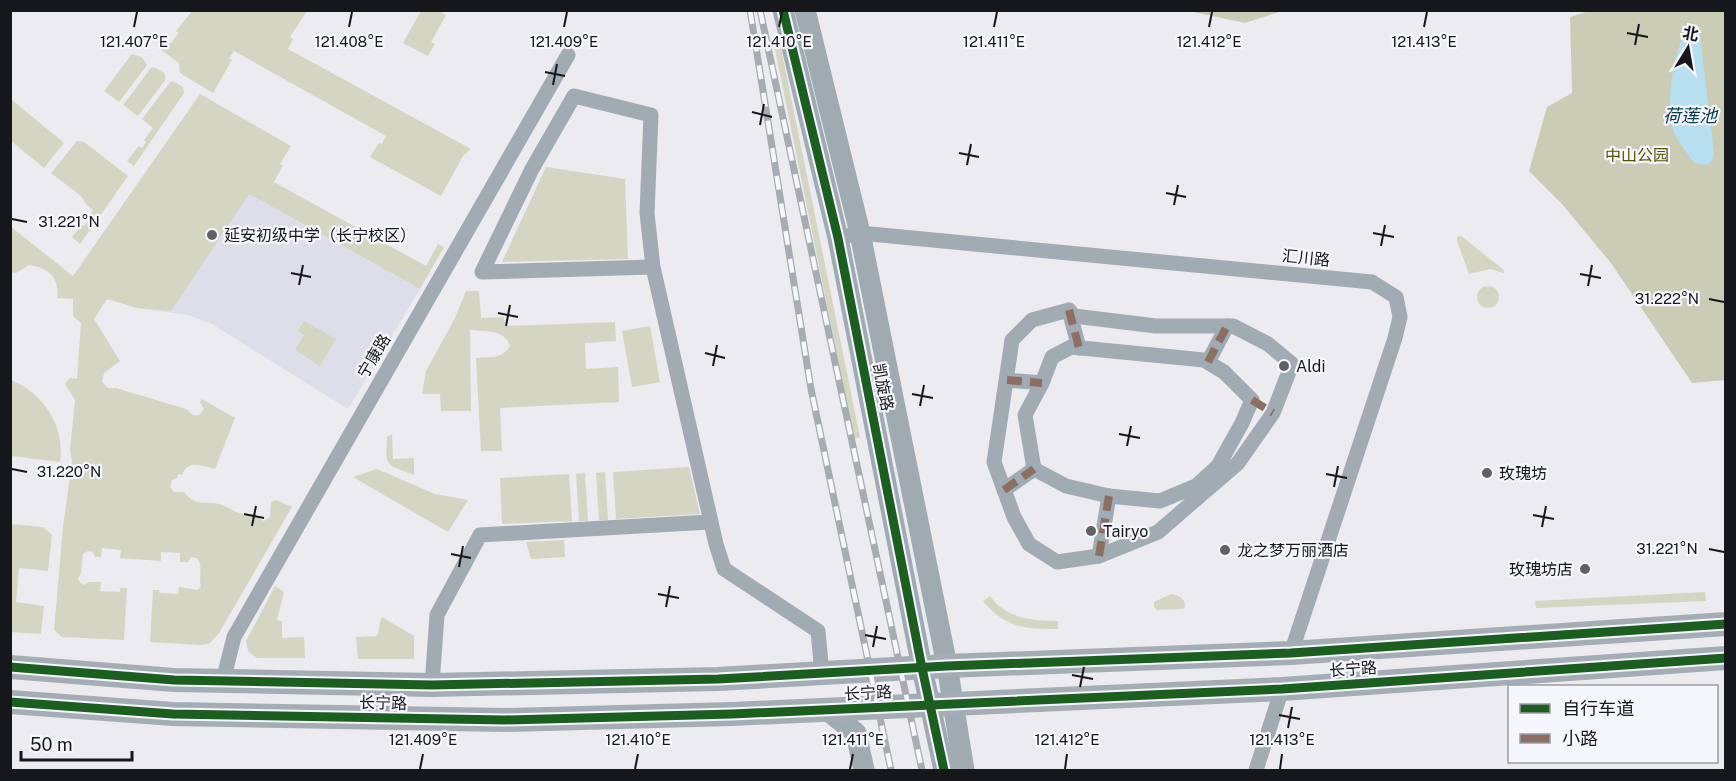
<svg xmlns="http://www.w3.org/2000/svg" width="1736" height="781" font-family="'Public Sans','Noto Sans SC',sans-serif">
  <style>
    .built { fill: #dddee9 }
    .green { fill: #d4d6c3 }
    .forest { fill: #cbccb5 }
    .water { fill: #b7dfef }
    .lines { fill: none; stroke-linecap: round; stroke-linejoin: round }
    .street { stroke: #a1abb4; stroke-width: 15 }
    .secondary { stroke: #9faab2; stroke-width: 21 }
    .primary { stroke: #a4adb4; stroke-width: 24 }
    .rail-casing { stroke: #a8acb2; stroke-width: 7 }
    .rail { stroke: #f6f6fe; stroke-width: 4.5; stroke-dasharray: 14; stroke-linecap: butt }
    .quiet { stroke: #8d6e63; stroke-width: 8; stroke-dasharray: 15 8; stroke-linecap: butt }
    .cycleway-casing { stroke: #f6f6fe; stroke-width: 13 }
    .cycleway { stroke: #1b5e20; stroke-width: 9 }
    .ticks { fill: none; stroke: #16171a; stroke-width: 2 }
    .poi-dot { fill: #616165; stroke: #f6f6fe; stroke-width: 2 }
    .labels { text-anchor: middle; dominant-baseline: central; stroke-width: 4.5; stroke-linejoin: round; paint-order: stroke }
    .park-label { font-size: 16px; fill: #555602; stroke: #f6f6fe }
    .poi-label { font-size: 16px; fill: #16171a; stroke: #f6f6fe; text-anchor: start }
    .street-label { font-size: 16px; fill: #16171a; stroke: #f6f6fe }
    .water-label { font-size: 18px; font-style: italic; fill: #063b49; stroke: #f6f6fe }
    .ticks-label { font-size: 15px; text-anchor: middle; fill: #16171a; stroke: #f6f6fe; stroke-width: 4.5; stroke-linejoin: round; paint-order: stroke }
  </style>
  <rect width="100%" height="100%" fill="#ebebf0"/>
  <!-- built -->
  <polygon class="built" points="200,94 249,194 420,289 348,409 212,324 188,315 137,308"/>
  <!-- green -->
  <g class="green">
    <polygon points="192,11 307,11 290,37 293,39 288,49 471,149 463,156 441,196 370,157 379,143 382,144 386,136 234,51 229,58 232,60 213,93 180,73 179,63 161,50 167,42 170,44 179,33 176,31"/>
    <polygon points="421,11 439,11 446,15 431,42 435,44 428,56 403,43"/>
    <polygon points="781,48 860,437 854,439 775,49"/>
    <polygon points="132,54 142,57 147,65 119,102 104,91"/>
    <polygon points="154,67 164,73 166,79 138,116 123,105 151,68"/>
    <polygon points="173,81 183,87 184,93 134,166 127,161 139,146 142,148 146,142 144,140 153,128 142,119 170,82"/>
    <path d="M 200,94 L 291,146 L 280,164 L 283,165 L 274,182 L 426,266 L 438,244 L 444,247 L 420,289 L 249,194 L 171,311 L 137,308 L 107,299 L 94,319 L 120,361 L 104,373 L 102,382 L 108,388 L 116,388 L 186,409 L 193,415 L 199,415 L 204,409 L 200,402 L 202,399 L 235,418 L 215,469 C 203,466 187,459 182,475 L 178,474 L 177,478 L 172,480 L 170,487 L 174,492 L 184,492 C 187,496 190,499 195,501 C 202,504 207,502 214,503 C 230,505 238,519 255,513 L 258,518 L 264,521 L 270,517 L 271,502 L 276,500 L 292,507 L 219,633 L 210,643 L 202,645 L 150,642 L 153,590 L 159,590 L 160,593 L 178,594 L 179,587 L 198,590 L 201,586 C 198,575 204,568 197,558 L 191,557 L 188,562 L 180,562 L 180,553 L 161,552 L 161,561 L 120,558 L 121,550 L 102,548 L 101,557 L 95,557 L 93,552 L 88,551 L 83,554 L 81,573 L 78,578 L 80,582 L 84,585 L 89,582 L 101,582 L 100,591 L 120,592 L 120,588 L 127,588 L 124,640 L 62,637 L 54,630 L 63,527 L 72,461 L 70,450 L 75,400 L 65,384 L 70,378 L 77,379 L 81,323 L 73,316 L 73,299 L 57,298 C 60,278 49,268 29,265 L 16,273 L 11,272 L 11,227 L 73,276 Z"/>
    <polygon points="12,100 64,143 44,168 11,141"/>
    <polygon points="77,141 84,142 128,176 80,244 72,237 82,225 84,226 90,219 88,217 93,210 86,204 81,196 51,173"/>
    <polygon points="546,167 625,179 628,259 502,262"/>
    <polygon points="1461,236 1504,270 1504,273 1490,269 1469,274 1457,241 1457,237"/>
    <circle cx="1488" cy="297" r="11"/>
    <path d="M 466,291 L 479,291 L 481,318 L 504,317 L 505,326 L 615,322 L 616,341 L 585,343 L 586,369 L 618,367 L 619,402 L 500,408 L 502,451 L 481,451 L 476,358 C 491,357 502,359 510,346 C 506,330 485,331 470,330 L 471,411 L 441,411 L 440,394 L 422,394 L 426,371 L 455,318 Z"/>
    <polygon points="304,321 336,339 320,366 295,350 304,335 298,331"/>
    <polygon points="650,326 660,382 632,387 622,331"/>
    <path d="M 11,380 C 44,393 65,427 60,462 L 11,456 Z"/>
    <path d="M 392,434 L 393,459 L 414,458 L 414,475 C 386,464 385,468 387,437 Z"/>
    <polygon points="689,467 700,514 616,519 613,472"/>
    <polygon points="377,469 435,494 468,500 448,532 353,477"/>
    <polygon points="605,472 608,520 599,520 596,473"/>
    <polygon points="585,473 588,521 579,521 576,474"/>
    <polygon points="569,474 572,521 502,524 500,478"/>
    <polygon points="10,524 43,527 52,535 48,571 19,568 16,602 44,606 41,634 11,632"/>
    <polygon points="564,540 565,557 531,559 526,542"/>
    <polygon points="275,586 284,592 277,620 282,621 282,638 304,637 305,658 257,658 248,651 246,641"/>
    <polygon points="1705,592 1706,601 1536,608 1535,601"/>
    <path d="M 1171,594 C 1179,595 1185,598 1185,607 L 1183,609 L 1157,610 L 1154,607 L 1154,602 Z"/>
    <path d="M 990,596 C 1007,619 1032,621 1058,621 L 1058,629 C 1025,629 1005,628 983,601 Z"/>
    <path d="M 382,617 L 414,636 L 414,659 L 358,659 L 356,637 L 377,636 C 380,629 378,625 382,617 Z"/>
  </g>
  <!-- forest -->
  <g class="forest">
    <polygon points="1592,10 1725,11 1725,380 1692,383 1611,263 1562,204 1529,171 1547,107 1572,93 1570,17"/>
    <polygon points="1189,11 1282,10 1282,11 1245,23"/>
  </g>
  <!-- water -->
  <path class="water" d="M 1695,26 L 1699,28 L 1714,153 L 1712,161 L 1707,165 L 1694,163 C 1686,151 1676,140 1672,127 C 1666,108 1673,31 1695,26 Z"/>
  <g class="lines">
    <!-- street -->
    <g class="street">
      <polyline points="838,238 860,233 1372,282 1396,297 1400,317 1395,338 1291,653"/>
      <polyline points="653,267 482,272 532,169 574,96 651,115 647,213 653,267 716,544 724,569 818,631 822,674"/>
      <polygon points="1069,310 1074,316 1156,326 1233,326 1268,344 1292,364 1273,413 1238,463 1158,532 1099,556 1057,562 1029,544 1014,517 994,462 1012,340 1032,320"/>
      <polyline points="1069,310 1079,348"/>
      <polygon points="1071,347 1204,360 1224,372 1252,400 1242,423 1218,466 1196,486 1160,501 1109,496 1066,486 1034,469 1025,415 1042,383 1052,357"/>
      <polyline points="1208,362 1227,326"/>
      <polyline points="1007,380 1042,383"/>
      <polyline points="1004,490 1034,469"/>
      <polyline points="1099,556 1109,496"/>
      <polyline points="223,681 234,637 568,55"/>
      <polyline points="432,685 437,615 480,535 710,522"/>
      <polyline points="1256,770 1282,689"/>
    </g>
    <!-- secondary -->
    <g class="secondary">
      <polyline points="783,10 838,238 922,668 944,770"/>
      <polyline points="805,10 860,233 947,666 964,770"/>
      <polyline points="827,710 856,733 864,770"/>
    </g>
    <!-- primary -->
    <g class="primary">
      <polyline points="10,667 174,680 432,685 718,679 947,666 1291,653 1726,624"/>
      <polyline points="10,702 173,714 505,720 732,714 1282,689 1726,658"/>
    </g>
    <defs>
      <g id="rail">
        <polyline points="750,10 811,389 891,770"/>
        <polyline points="760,10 922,770"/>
      </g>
    </defs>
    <!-- rail casing -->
    <use href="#rail" class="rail-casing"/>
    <!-- rail -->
    <use href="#rail" class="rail"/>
    <!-- quiet -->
    <g class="quiet">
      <polyline points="1069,310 1079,348"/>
      <polyline points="1208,362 1227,326"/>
      <polyline points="1007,380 1042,383"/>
      <polyline points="1252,400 1273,413"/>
      <polyline points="1004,490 1034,469"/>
      <polyline points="1099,556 1109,496"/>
    </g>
    <defs>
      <g id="cycleway">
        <polyline points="783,10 838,238 922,668 944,770"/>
        <polyline points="10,667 174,680 432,685 718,679 947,666 1291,653 1726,624"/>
        <polyline points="10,702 173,714 505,720 732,714 1282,689 1726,658"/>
      </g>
    </defs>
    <!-- cycleway casing -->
    <use href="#cycleway" class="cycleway-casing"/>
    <!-- cycleway -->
    <use href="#cycleway" class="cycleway"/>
  </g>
  <!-- ticks -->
  <path class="ticks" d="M 134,27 L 137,12M 349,27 L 352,12M 564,27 L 567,12M 779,27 L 782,12M 994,27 L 997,12M 1209,27 L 1212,12M 1424,27 L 1427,12M 1627,33 L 1648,37M 1635,45 L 1639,24M 545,72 L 565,76M 553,85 L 557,64M 752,112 L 772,117M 760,125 L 764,104M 959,153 L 979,157M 967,165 L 971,144M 1166,193 L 1186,197M 1174,205 L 1178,185M 12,219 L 27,222M 1373,233 L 1394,237M 1381,246 L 1385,225M 291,273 L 311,277M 1580,274 L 1601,278M 299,285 L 303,265M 1588,286 L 1592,265M 1709,299 L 1724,302M 498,313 L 518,317M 506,326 L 510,305M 705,353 L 725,358M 713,366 L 717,345M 912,394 L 933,398M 920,406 L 924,385M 1119,434 L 1140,438M 1127,446 L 1131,426M 12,469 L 27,472M 1326,474 L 1347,478M 1334,487 L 1338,466M 244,514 L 264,518M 1533,515 L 1554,519M 252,526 L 256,506M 1542,527 L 1546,506M 1709,549 L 1724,552M 451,554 L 471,558M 459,567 L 463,546M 658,594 L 679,598M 666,607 L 670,586M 865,635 L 886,639M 873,647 L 877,626M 1072,675 L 1093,679M 1080,687 L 1084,667M 1279,715 L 1300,719M 1288,728 L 1292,707M 420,769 L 423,754M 635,769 L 638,754M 850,769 L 853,754M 1065,769 L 1067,754M 1280,769 L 1282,754"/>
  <!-- markers -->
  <g class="poi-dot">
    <circle cx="212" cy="235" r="6"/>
    <circle cx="1284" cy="366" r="6"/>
    <circle cx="1487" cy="473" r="6"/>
    <circle cx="1091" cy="531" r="6"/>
    <circle cx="1225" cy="550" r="6"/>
    <circle cx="1585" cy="569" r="6"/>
  </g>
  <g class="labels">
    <!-- park labels -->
    <g class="park-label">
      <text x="1637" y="155">中山公园</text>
    </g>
    <!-- poi labels -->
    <g class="poi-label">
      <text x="224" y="235">延安初级中学（长宁校区）</text>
      <text x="1296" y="366">Aldi</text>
      <text x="1499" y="473">玫瑰坊</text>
      <text x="1103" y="531">Tairyo</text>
      <text x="1237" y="550">龙之梦万丽酒店</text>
      <text x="1573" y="569" text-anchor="end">玫瑰坊店</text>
    </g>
    <!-- street labels -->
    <g class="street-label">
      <text transform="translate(1306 258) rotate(6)">汇川路</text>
      <text transform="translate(374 356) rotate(-59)">宁康路</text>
      <text transform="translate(883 387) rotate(79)">凯旋路</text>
      <text transform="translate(1353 669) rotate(-4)">长宁路</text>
      <text transform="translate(868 693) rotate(-3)">长宁路</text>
      <text transform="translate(383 703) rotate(1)">长宁路</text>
    </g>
    <!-- water labels -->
    <g class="water-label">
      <text x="1690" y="115">荷莲池</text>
    </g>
  </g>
  <g class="ticks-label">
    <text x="134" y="47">121.407°E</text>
    <text x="349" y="47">121.408°E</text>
    <text x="564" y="47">121.409°E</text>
    <text x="779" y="47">121.410°E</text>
    <text x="994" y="47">121.411°E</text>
    <text x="1209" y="47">121.412°E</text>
    <text x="1424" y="47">121.413°E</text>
    <text x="69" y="227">31.221°N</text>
    <text x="1667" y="304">31.222°N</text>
    <text x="69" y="477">31.220°N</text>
    <text x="1667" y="554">31.221°N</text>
    <text x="423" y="745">121.409°E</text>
    <text x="638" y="745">121.410°E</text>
    <text x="853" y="745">121.411°E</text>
    <text x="1067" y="745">121.412°E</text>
    <text x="1282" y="745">121.413°E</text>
  </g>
  <!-- border -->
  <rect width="1736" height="781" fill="none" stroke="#16171a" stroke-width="24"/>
  <!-- legend -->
  <rect x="1508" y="685" width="210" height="78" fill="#f6f6fe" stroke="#9c9da3" stroke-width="1.5"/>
  <rect x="1520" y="704" width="30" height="9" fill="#1b5e20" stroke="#9c9da3" stroke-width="1.5"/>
  <text x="1562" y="715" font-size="18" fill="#16171a">自行车道</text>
  <rect x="1520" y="734" width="30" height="9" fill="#8d6e63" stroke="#9c9da3" stroke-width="1.5"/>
  <text x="1562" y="745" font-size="18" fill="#16171a">小路</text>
  <!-- north arrow -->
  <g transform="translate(1688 48) rotate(11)" stroke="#f6f6fe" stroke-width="4.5" paint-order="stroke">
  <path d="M0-4.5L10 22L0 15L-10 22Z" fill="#16171a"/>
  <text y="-9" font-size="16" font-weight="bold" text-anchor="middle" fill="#16171a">北</text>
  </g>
  <!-- scale -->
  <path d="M21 751v9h111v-9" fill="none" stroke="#16171a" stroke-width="3"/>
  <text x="30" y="751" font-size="18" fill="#16171a" stroke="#f6f6fe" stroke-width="4.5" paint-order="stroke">50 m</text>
</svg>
